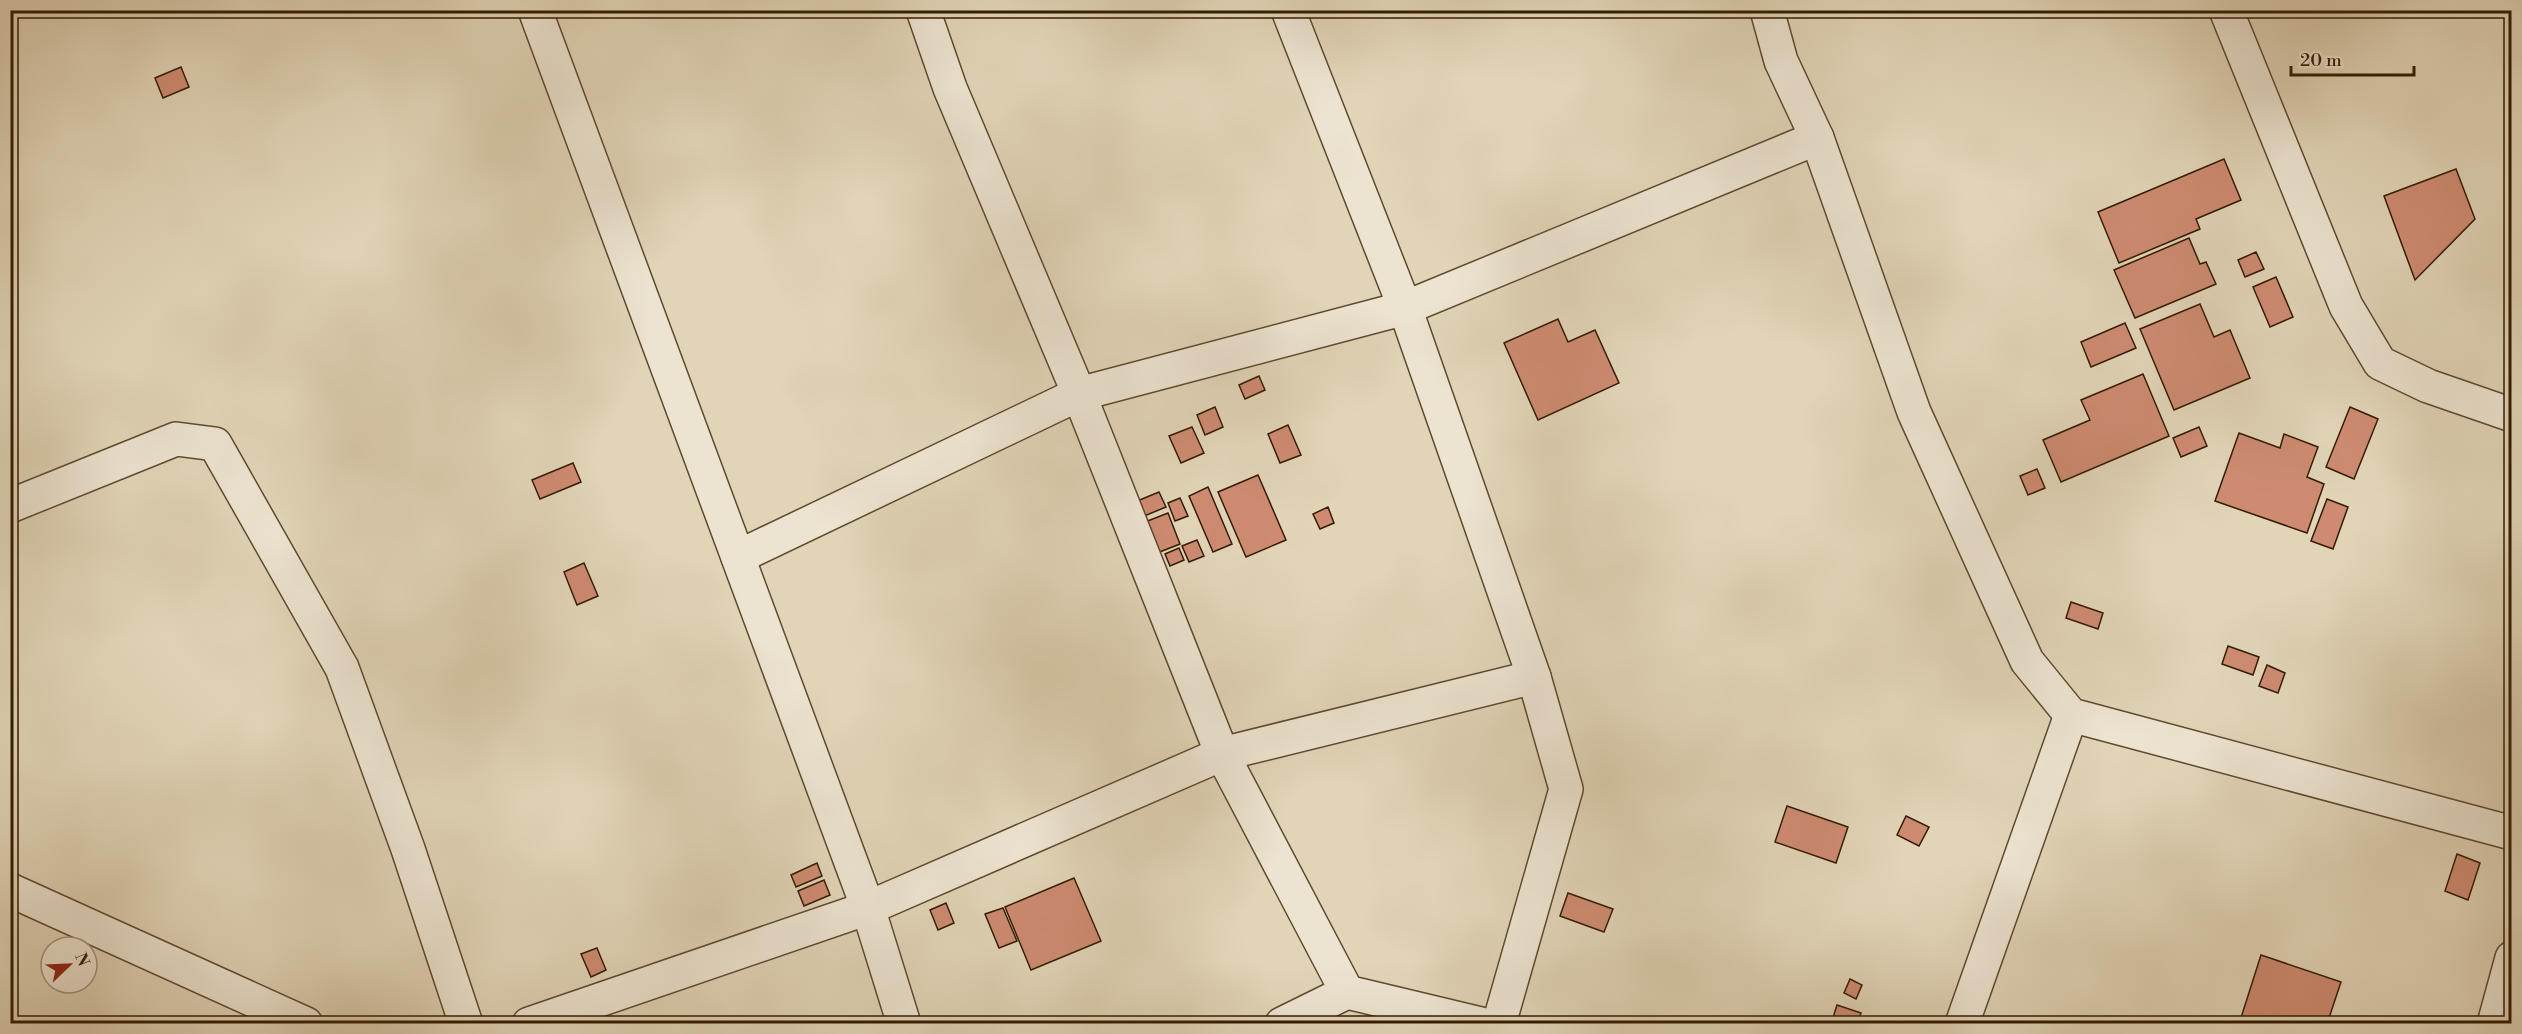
<svg xmlns="http://www.w3.org/2000/svg" width="2522" height="1034" font-family="'Libre Bodoni',serif">
  <style>
    .building { fill: #ce8b72; stroke: #331c01; stroke-width: 1.5 }
    .lines { fill: none; stroke-linecap: round; stroke-linejoin: round }
    .minor-casing { stroke: #5e4a2e; stroke-width: 36 }
    .minor { stroke: #ece3d0; stroke-width: 33 }
  </style>
  <rect width="100%" height="100%" fill="#e1d4b7"/>
  <filter id="stains"><feTurbulence type="fractalNoise" baseFrequency=".00333" numOctaves="4"/><feColorMatrix values="0 0 0 0 .2 0 0 0 0 .09 0 0 0 0 .02 0 0 0 .5 -.17"/></filter>
  <radialGradient id="worn" r=".72"><stop offset=".6" stop-color="#630" stop-opacity="0"/><stop offset="1" stop-color="#630" stop-opacity=".3"/></radialGradient>
  <!-- building -->
  <g class="building">
    <polygon points="181,67 189,87 163,98 155,78"/>
    <polygon points="2224,159 2241,200 2196,219 2200,229 2119,263 2098,212"/>
    <polygon points="2456,169 2475,219 2415,280 2384,196"/>
    <polygon points="2189,238 2200,264 2206,262 2216,284 2135,318 2114,270"/>
    <polygon points="2256,252 2264,269 2245,277 2238,260"/>
    <polygon points="2276,277 2293,317 2270,327 2253,287"/>
    <polygon points="2200,304 2214,337 2230,330 2250,378 2174,410 2140,329"/>
    <polygon points="1558,319 1568,342 1595,330 1619,383 1538,420 1504,343"/>
    <polygon points="2125,323 2136,348 2091,367 2081,342"/>
    <polygon points="2143,374 2169,436 2061,482 2043,440 2090,420 2081,400"/>
    <polygon points="1259,376 1265,390 1245,399 1239,385"/>
    <polygon points="1215,407 1223,427 1205,435 1197,415"/>
    <polygon points="2350,407 2378,419 2354,479 2326,467"/>
    <polygon points="1288,425 1301,455 1280,463 1268,434"/>
    <polygon points="1192,427 1204,453 1181,463 1169,436"/>
    <polygon points="2199,427 2207,446 2181,457 2173,438"/>
    <polygon points="2239,433 2280,448 2284,434 2318,447 2307,477 2324,484 2307,533 2215,501"/>
    <polygon points="573,463 581,482 540,499 532,480"/>
    <polygon points="2037,469 2045,488 2028,495 2020,476"/>
    <polygon points="1258,475 1286,540 1246,557 1218,492"/>
    <polygon points="1208,487 1232,544 1213,552 1189,496"/>
    <polygon points="1159,492 1166,507 1137,519 1130,504"/>
    <polygon points="1180,498 1188,516 1175,521 1168,503"/>
    <polygon points="2327,499 2348,507 2333,549 2311,541"/>
    <polygon points="1328,507 1334,523 1320,529 1313,514"/>
    <polygon points="1168,513 1180,544 1152,555 1140,524"/>
    <polygon points="1197,540 1204,556 1189,562 1182,546"/>
    <polygon points="1179,548 1184,560 1170,566 1165,554"/>
    <polygon points="584,563 598,596 577,605 564,572"/>
    <polygon points="2071,602 2103,613 2098,629 2066,618"/>
    <polygon points="2228,646 2259,657 2253,675 2222,664"/>
    <polygon points="2267,665 2285,673 2278,693 2259,686"/>
    <polygon points="1787,806 1848,827 1836,863 1775,842"/>
    <polygon points="1906,816 1929,827 1919,846 1897,835"/>
    <polygon points="2457,854 2480,863 2468,900 2445,891"/>
    <polygon points="817,863 822,876 796,887 791,875"/>
    <polygon points="1074,878 1101,941 1031,970 1005,907"/>
    <polygon points="824,880 830,895 804,906 798,891"/>
    <polygon points="1568,893 1613,909 1604,932 1560,916"/>
    <polygon points="946,903 954,923 938,930 930,910"/>
    <polygon points="1003,908 1017,941 999,948 985,914"/>
    <polygon points="597,948 606,970 591,977 581,954"/>
    <polygon points="2261,955 2341,982 2327,1024 2239,1024"/>
    <polygon points="1850,979 1862,985 1856,999 1844,993"/>
    <polygon points="1837,1005 1861,1013 1857,1024 1831,1024"/>
  </g>
  <g class="lines">
    <defs>
      <g id="minor">
        <polyline points="535,10 868,908 904,1024"/>
        <polyline points="923,10 950,88 1079,394 1222,754 1347,992 1481,1024"/>
        <polyline points="1288,10 1405,308 1534,677 1566,789 1499,1024"/>
        <polyline points="1767,10 1781,61 1817,138 1914,412 2027,661 2071,715 2512,833"/>
        <polyline points="2226,10 2346,306 2380,363 2428,386 2512,415"/>
        <polyline points="10,506 176,439 215,444 342,668 408,849 466,1024"/>
        <polyline points="738,557 1079,394 1405,308 1817,138"/>
        <polyline points="10,890 306,1024"/>
        <polyline points="529,1024 868,908 1222,754 1534,677"/>
        <polyline points="1282,1024 1347,992"/>
        <polyline points="1962,1024 2071,715"/>
        <polyline points="2494,1024 2512,958"/>
      </g>
    </defs>
    <!-- minor casing -->
    <use href="#minor" class="minor-casing"/>
    <!-- minor -->
    <use href="#minor" class="minor"/>
  </g>
  <!-- margin -->
  <rect width="2522" height="1034" fill="none" stroke="#e1d4b7" stroke-width="36"/>
  <rect x="12" y="12" width="2498" height="1010" fill="none" stroke="#331c01" stroke-width="3"/>
  <rect x="18" y="18" width="2486" height="998" fill="none" stroke="#331c01" stroke-width="1.5"/>
  <!-- north arrow -->
  <g transform="translate(69 965) rotate(67)"><circle r="28" fill="#ece3d0" stroke="#a2937d" stroke-width="1.5"/>
  <path d="M0-4.5L10 22L0 15L-10 22Z" fill="#8f2418"/>
  <text y="-9" font-size="16" font-weight="bold" text-anchor="middle" fill="#331c01">N</text>
  </g>
  <!-- scale -->
  <path d="M2291 66v9h123v-9" fill="none" stroke="#331c01" stroke-width="3"/>
  <text x="2300" y="66" font-size="18" fill="#331c01" stroke="#ece3d0" stroke-width="4.5" paint-order="stroke">20 m</text>
  <rect width="100%" height="100%" filter="url(#stains)"/>
  <rect width="100%" height="100%" fill="url(#worn)"/>
</svg>
